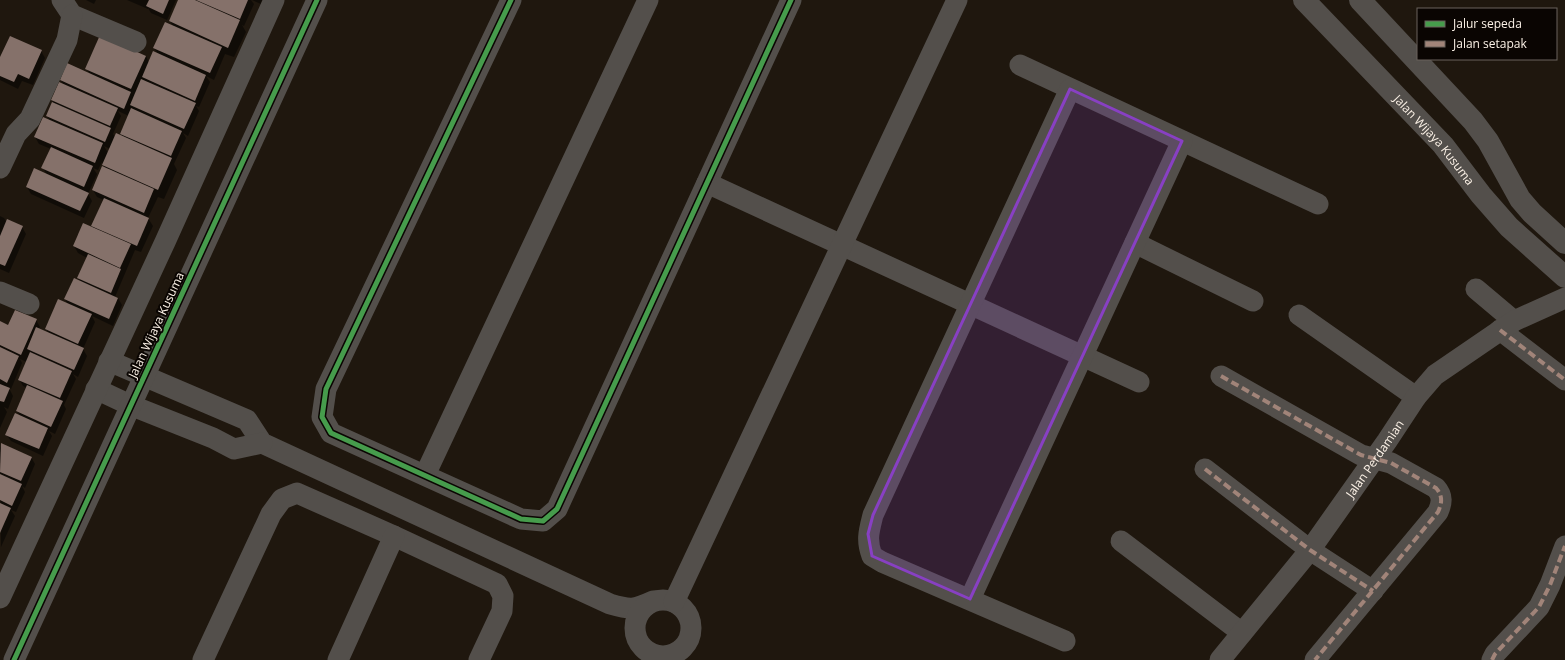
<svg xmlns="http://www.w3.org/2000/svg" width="1565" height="660" font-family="'Open Sans',sans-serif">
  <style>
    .shadow { fill: #0007; fill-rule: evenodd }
    .building { fill: #85716a }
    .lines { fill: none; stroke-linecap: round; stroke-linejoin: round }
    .minor { stroke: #534f4b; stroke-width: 21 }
    .tertiary { stroke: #534f4b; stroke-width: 22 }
    .quiet { stroke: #a18479; stroke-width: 4; stroke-dasharray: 8 4; stroke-linecap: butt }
    .cycleway-casing { stroke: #0a0502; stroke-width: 8 }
    .cycleway { stroke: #469c4c; stroke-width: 5 }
    .marked { fill: #8840c3; fill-opacity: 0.2; stroke: #8840c3; stroke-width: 3; stroke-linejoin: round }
    .labels { text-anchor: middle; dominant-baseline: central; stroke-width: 4; stroke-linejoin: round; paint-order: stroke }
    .street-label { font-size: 12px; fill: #fbf1e6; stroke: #0a0502 }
  </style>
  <rect width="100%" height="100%" fill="#1f170e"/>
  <!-- shadow -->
  <g class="shadow">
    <polygon points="86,0 96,0 94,4"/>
    <polygon points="127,0 176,0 167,20 151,13 148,8 148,9"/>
    <path d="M 179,0 L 251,0 L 254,4 L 244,26 L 242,25 L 246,32 L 234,57 L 225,54 L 214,80 L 206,76 L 210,82 L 199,107 L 196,106 L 199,111 L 188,136 L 183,133 L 186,138 L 174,164 L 177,170 L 164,199 L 158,197 L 148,218 L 153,226 L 141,252 L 135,250 L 115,297 L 118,298 L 122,305 L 113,326 L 92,316 L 95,322 L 83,349 L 87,356 L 78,377 L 73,374 L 76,379 L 64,405 L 66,409 L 55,434 L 49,431 L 52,436 L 43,456 L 11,441 L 6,434 L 20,416 L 17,411 L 27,388 L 23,386 L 19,379 L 27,362 L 20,359 L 22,363 L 11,389 L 9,388 L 13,396 L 8,409 L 4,407 L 7,412 L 0,428 L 0,322 L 9,326 L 36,320 L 40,327 L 39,329 L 49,334 L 46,329 L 68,305 L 65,299 L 81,282 L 78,278 L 87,258 L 78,253 L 74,246 L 84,224 L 91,228 L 104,200 L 97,197 L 93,190 L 105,168 L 102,162 L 98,170 L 93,168 L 97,174 L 88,194 L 92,201 L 84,218 L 31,194 L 27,187 L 47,175 L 43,168 L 51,149 L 39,144 L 35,137 L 50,121 L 47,116 L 53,102 L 52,100 L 64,86 L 61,80 L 68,65 L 90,75 L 87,69 L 146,56 L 149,63 L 158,54 L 154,48 L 173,26 L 170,21 ZM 118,111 L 129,116 L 121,133 L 123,138 L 115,137 L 113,134 L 121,116 ZM 104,146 L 110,149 L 108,153 Z"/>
    <polygon points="252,0 262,0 261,4"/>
    <polygon points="41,51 45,58 33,85 22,81 18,89 0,80 0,60"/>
    <polygon points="0,216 4,218 7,223 22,227 26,234 9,273 0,269"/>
    <polygon points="2,444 31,457 35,464 25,488 22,486 25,492 16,512 11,510 15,516 1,547 0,448"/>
  </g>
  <!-- building -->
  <g class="building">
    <polygon points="149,0 169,0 163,14 146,6"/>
    <polygon points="178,0 195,0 240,20 228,48 169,21"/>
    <polygon points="196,0 248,0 240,19"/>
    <polygon points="165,22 222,47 210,73 153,48"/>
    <polygon points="100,35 146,56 131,89 85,69"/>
    <polygon points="10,36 42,50 29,79 18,74 14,82 0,76 0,57"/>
    <polygon points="153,51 206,75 195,101 142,77"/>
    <polygon points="67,63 131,92 124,109 60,80"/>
    <polygon points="141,79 196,103 184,129 130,105"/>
    <polygon points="59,82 118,108 110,126 51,100"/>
    <polygon points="52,102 111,128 105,142 46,116"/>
    <polygon points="131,108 182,131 171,156 120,134"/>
    <polygon points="43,117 103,143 95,163 34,137"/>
    <polygon points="116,133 172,158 158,190 102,165"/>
    <polygon points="51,147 93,166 84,187 41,168"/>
    <polygon points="102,166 154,189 144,213 92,190"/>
    <polygon points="34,168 89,193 80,211 26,187"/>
    <polygon points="104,198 149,218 137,246 91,226"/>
    <polygon points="7,219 23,226 5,266 0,264 0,236"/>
    <polygon points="83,223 131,244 120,268 73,246"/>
    <polygon points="88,254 121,269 111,293 77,278"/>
    <polygon points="74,278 118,298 109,319 64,299"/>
    <polygon points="58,299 92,314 78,344 45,329"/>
    <polygon points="15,310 37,319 21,355 0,345 0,321 8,325"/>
    <polygon points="36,327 84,348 74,370 27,349"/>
    <polygon points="0,347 19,356 7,383 0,379"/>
    <polygon points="30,352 72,371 60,398 18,380"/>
    <polygon points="0,384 10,388 4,402 0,401"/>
    <polygon points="27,385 63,401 51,427 16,411"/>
    <polygon points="15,413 48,428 39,449 5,435"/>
    <polygon points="1,443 32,457 21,481 0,472"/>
    <polygon points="0,474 22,484 12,506 0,500"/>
    <polygon points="0,503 11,508 0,533"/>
  </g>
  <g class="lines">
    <!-- minor -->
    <g class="minor">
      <polyline points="62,0 72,15 136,42"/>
      <polyline points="511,0 326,389 322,417 331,433 521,519 543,521 557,509 791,0"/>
      <polyline points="1020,65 1318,204"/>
      <polyline points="0,168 16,134 30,119 67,40 72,15"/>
      <polyline points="707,183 1139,382"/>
      <polyline points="1135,243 1253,301"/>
      <polyline points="1476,289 1514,321"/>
      <polyline points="0,292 29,304"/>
      <polyline points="1299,315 1416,397"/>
      <polyline points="1500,330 1565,380"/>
      <path d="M 109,361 L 247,420 L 262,443 L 610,604 C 631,610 633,610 653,601"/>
      <path d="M 1221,376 L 1361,455 L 1391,463 L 1436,488 C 1443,496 1442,503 1438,512 L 1315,660"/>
      <polyline points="96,389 130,405 213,438 234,449 262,443"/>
      <polyline points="1205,469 1310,550 1373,591"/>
      <polyline points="425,475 648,0"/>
      <polyline points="1121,541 1242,633"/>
      <polyline points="0,598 165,242 274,0"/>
      <polyline points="970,599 1182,141"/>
      <circle cx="663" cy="628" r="28"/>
      <polyline points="674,602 957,0"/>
      <path d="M 1065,641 L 882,562 L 872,556 C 866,540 869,531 873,515 L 1070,89"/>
      <polyline points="14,660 317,0"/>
      <polyline points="203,660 271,514 282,499 297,493 394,536 497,584 503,596 502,611 479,660"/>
      <polyline points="338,660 394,536"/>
      <path id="s1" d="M 1220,660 L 1310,550 L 1387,441 L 1416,397 L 1435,375 L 1514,321 L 1565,298"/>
      <polyline points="1492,660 1495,654 1539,607 1550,585 1565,546"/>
    </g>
    <!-- tertiary -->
    <g class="tertiary">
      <path id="s2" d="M 1304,0 L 1443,145 L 1481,195 L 1509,227 L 1565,277"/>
      <polyline points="1360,0 1473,121 1488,141 1520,199 1532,213 1565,243"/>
    </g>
    <!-- quiet -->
    <g class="quiet">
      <polyline points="1500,330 1565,380"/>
      <path d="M 1221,376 L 1361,455 L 1391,463 L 1436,488 C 1443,496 1442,503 1438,512 L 1315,660"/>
      <polyline points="1205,469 1310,550 1373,591"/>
      <polyline points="1492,660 1495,654 1539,607 1550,585 1565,546"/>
    </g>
    <defs>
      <g id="cycleway">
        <polyline points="511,0 326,389 322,417 331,433 521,519 543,521 557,509 791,0"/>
        <polyline points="14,660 317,0"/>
      </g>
    </defs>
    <!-- cycleway casing -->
    <use href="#cycleway" class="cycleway-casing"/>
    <!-- cycleway -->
    <use href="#cycleway" class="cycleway"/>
  </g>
  <!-- marked area -->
  <path class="marked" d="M 1070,89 L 1182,141 L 970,599 L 872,556 L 868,534 L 873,515 Z"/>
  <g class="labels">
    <!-- street labels -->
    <g class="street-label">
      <text stroke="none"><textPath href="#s2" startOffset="191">Jalan Wijaya Kusuma</textPath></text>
      <text transform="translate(156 325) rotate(-65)">Jalan Wijaya Kusuma</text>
      <text stroke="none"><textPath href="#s1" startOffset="254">Jalan Perdamian</textPath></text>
    </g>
  </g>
  <!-- legend -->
  <rect x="1417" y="8" width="140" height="52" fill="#0a0502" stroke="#6a635d"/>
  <rect x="1425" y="21" width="20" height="6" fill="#469c4c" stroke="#6a635d"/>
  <text x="1453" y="28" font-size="12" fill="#fbf1e6">Jalur sepeda</text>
  <rect x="1425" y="41" width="20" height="6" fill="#a18479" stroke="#6a635d"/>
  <text x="1453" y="48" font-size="12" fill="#fbf1e6">Jalan setapak</text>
</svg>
